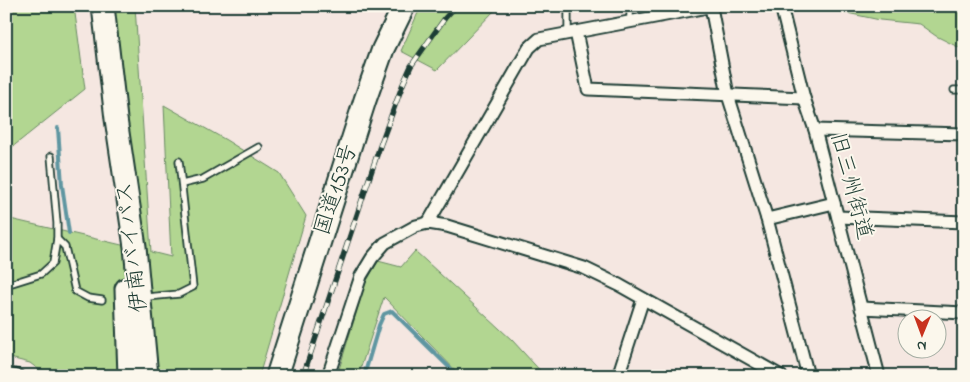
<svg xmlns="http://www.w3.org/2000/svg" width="970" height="382" font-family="'Indie Flower','Klee One',sans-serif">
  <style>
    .green { fill: #b2d691; stroke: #688a62 }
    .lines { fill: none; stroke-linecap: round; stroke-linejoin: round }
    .stream { stroke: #5e96a1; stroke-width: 4 }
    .lane-casing { stroke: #1f3d34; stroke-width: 9 }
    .street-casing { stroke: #1f3d34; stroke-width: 15 }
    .highway-casing { stroke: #1f3d34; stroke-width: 25 }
    .lane { stroke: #fbf7ec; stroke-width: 5.5 }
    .street { stroke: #fbf7ec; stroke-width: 11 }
    .highway { stroke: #fbf7ec; stroke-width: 21 }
    .rail-casing { stroke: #1f3d34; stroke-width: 5.5 }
    .rail { stroke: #fbf7ec; stroke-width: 4; stroke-dasharray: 11; stroke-linecap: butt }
    .labels { text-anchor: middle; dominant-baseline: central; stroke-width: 4; stroke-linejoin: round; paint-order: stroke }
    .street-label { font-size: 22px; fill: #1f3d34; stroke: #fbf7ec }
  </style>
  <rect width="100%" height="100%" fill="#f5e7e1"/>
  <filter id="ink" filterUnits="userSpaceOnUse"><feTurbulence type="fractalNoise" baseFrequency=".02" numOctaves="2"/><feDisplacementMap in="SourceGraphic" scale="10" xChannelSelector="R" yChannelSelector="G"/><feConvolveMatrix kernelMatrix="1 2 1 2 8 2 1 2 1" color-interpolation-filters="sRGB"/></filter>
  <g filter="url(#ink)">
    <!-- green -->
    <g class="green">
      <polygon points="6,6 74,6 85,89 6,152"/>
      <polygon points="112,6 135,6 151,252 171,257 164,105 226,140 279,173 306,216 259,376 47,376 30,363 6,357 6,218 139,249"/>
      <polygon points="421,6 501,6 494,11 437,70 401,51"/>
      <polygon points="809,6 964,6 964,50 936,36 919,24 880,20 833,10"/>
      <polygon points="415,251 512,340 545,376 461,376 384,297 358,376 337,376 365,284 378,261 401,267"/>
    </g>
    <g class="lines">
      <!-- stream -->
      <g class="stream">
        <polyline points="58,128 62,185 69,233"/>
        <polyline points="364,376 379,325 384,314 392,311 458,376"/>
      </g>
      <defs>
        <g id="lane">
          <polyline points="568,6 568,34"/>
          <polyline points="630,6 630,22"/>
          <polyline points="954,90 964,90"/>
          <polyline points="182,184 203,179 259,147"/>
          <polyline points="57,239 65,247 75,291 88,298 102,300"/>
          <polyline points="6,285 41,274 53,263 57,239 57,223 51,156"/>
          <polyline points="147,297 179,294 193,287 179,161"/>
        </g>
        <g id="street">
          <polyline points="781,6 804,98 815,130 879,376"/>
          <polyline points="711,7 728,95 767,219 808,376"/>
          <polyline points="576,32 588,89 804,98"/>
          <polyline points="815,130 964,134"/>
          <polyline points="838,217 964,222"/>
          <polyline points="767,219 834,203"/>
          <polyline points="428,223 529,48 539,39 713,6"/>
          <polyline points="861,308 964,313"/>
          <polyline points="6,373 18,376"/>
          <polyline points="328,376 361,276 372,258 385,243 416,226 428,223 447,226 584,268 619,285 781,376"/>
          <polyline points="618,376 643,299"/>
        </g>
        <g id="highway">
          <polyline points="103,6 116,119 135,247 147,376"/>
          <polyline points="126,289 129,376"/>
          <polyline points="277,376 365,100 383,49 404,6"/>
        </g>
      </defs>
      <!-- lane casing -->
      <use href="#lane" class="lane-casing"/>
      <!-- street casing -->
      <use href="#street" class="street-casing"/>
      <!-- highway casing -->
      <use href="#highway" class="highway-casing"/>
      <!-- lane -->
      <use href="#lane" class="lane"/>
      <!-- street -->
      <use href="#street" class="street"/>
      <!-- highway -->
      <use href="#highway" class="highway"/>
      <defs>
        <polyline id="rail" points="303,376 381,143 403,84 411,66 445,18 456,6"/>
      </defs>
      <!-- rail casing -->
      <use href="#rail" class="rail-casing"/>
      <!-- rail -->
      <use href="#rail" class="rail"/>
    </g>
  </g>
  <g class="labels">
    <!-- street labels -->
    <g class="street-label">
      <text transform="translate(850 186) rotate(75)">旧三州街道</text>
      <text transform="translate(337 190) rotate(-72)">国道153号</text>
      <text transform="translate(133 247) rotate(-97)">伊南バイパス</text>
    </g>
  </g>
  <!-- margin -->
  <rect width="970" height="382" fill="none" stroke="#fbf7ec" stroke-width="25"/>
  <rect x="12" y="12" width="945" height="357" fill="none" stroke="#1f3d34" stroke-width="2" filter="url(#ink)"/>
  <!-- north arrow -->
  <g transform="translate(922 334) rotate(181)"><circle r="24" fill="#fbf7ec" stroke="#a3ada2"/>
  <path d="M0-4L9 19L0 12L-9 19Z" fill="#c8321e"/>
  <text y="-8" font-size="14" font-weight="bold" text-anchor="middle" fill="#1f3d34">N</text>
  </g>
</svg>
